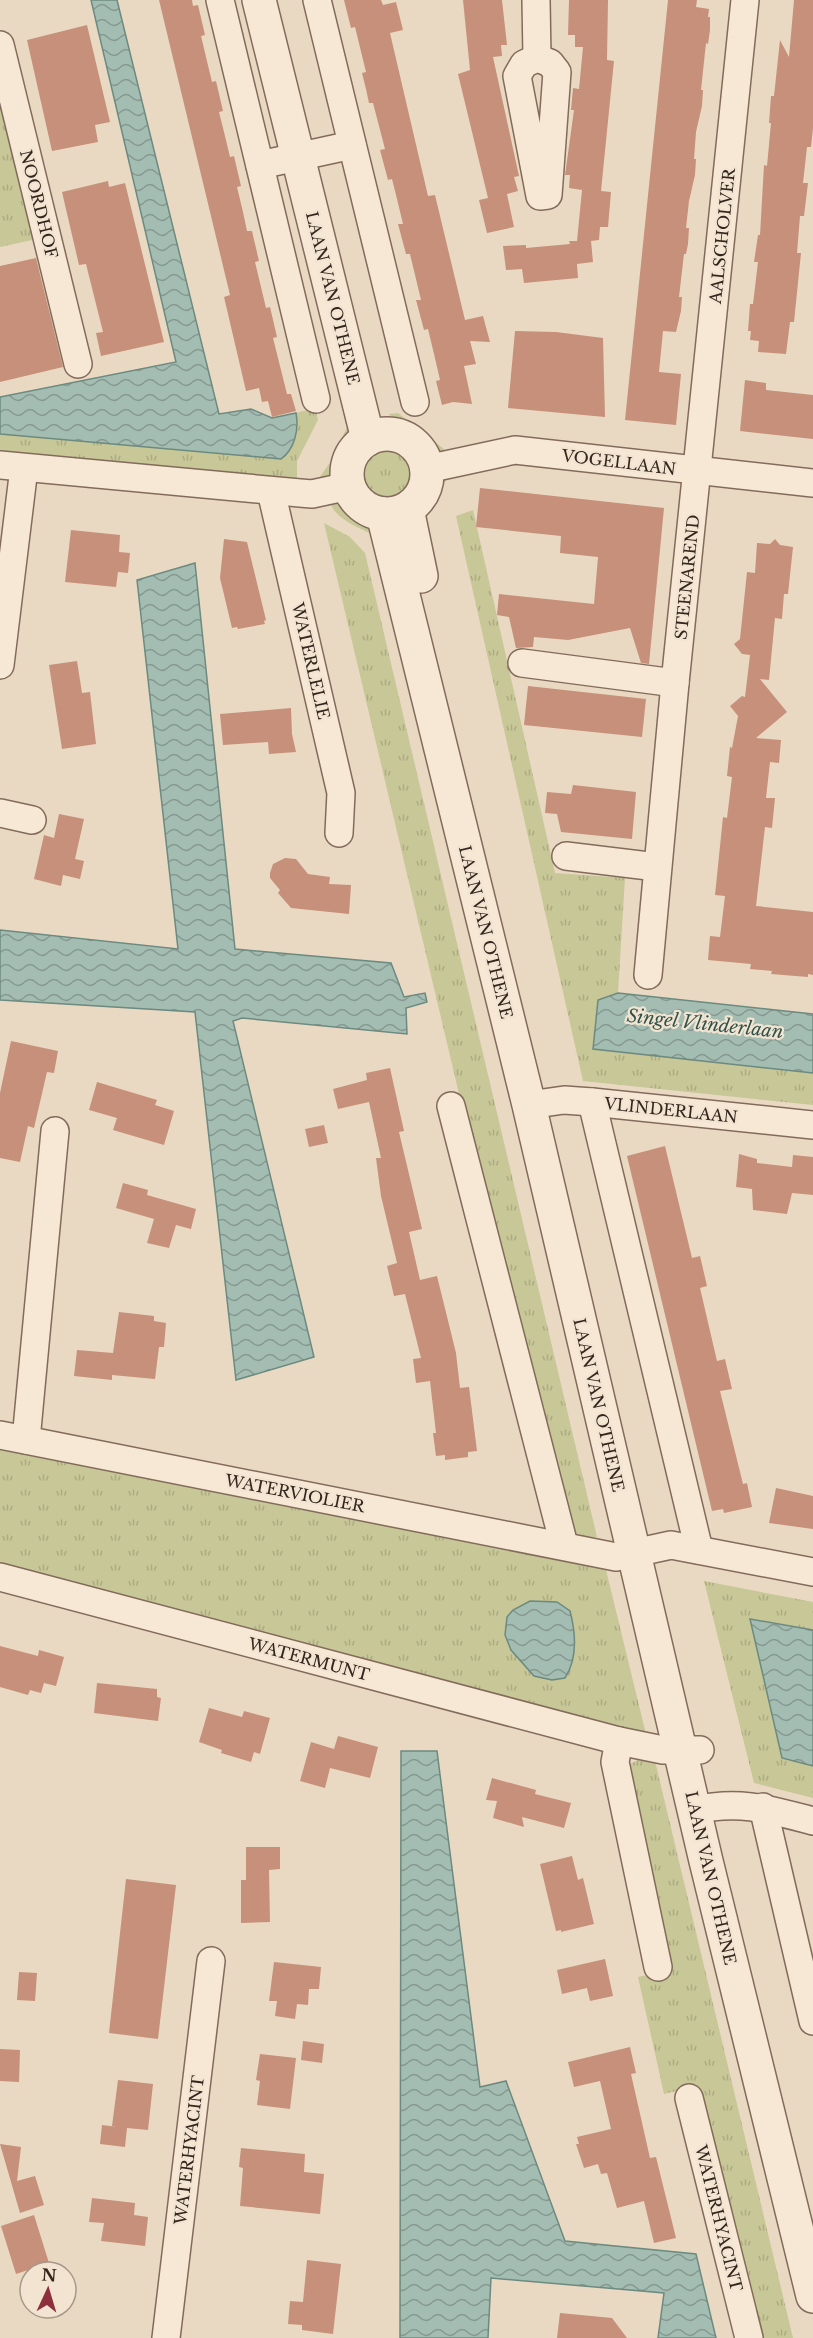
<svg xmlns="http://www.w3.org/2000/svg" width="813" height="2338" font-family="'Libre Baskerville',serif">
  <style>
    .grass { fill: url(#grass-tufts) }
    .water { fill: url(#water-waves); stroke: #6c8a7f; stroke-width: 1.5 }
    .building { fill: #c6907b }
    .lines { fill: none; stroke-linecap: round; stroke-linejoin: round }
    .minor-casing { stroke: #836b5b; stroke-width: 30 }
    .tertiary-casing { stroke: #836b5b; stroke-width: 36 }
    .minor { stroke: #f6e8d5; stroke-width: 27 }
    .tertiary { stroke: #f6e8d5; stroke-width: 33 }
    .labels { text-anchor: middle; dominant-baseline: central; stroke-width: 4.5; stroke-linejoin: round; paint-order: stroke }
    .street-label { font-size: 16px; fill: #34261e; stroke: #f2e4d1 }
    .water-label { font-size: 18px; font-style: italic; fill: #2e524b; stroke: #f2e4d1 }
  </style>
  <defs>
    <pattern id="grass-tufts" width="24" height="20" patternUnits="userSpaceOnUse" patternTransform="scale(1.5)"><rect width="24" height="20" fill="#c7c797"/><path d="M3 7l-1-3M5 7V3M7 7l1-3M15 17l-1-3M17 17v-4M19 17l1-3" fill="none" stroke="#acab82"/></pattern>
    <pattern id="water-waves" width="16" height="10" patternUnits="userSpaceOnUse" patternTransform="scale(1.5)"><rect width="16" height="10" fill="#a4bdb3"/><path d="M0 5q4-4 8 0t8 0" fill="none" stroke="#869991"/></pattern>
  </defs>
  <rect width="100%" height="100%" fill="#ead9c2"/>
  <!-- grass -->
  <g class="grass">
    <polygon points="0,75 37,239 0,247"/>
    <path d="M 315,408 L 318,420 L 297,461 L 297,485 L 0,454 L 0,434 L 281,459 C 292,444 300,432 296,413 Z"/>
    <polygon points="398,413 444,449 445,454 431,453 414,437 403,431 389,414"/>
    <polygon points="355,422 351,444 339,467 317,485 317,481 331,461 348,425"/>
    <circle cx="386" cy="473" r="30"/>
    <polygon points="450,472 421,528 416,509 426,495 430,482"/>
    <path d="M 330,503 C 349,504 353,512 369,519 L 375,535 C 360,529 336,519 330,503 Z"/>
    <polygon points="473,510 555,873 625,878 618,993 598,1000 593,1049 813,1073 813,1105 583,1081 456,516"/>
    <polygon points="324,523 350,537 365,553 597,1537 568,1537 464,1115"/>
    <polygon points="0,1449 606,1570 646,1734 633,1734 0,1564"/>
    <polygon points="704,1581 813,1602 813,1630 751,1619 813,1766 813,1798 754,1783"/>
    <polygon points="640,1759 655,1761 793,2338 758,2338 698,2086 664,2094 638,1977 669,1970 626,1766"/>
  </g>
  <!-- water -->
  <g class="water">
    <path d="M 91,0 L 117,0 L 219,414 L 251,409 L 272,418 L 296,413 C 299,429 295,449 281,459 L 0,434 L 0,397 L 176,362 Z"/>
    <polygon points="195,563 235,949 391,963 404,997 425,993 427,1002 406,1008 407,1034 242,1018 233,1021 314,1357 236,1380 195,1012 0,1000 0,930 178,949 137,580"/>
    <polygon points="618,993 813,1014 813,1073 593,1049 598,1000"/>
    <path d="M 530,1601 L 557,1602 L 570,1611 C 576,1634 578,1658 565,1678 L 552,1680 L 534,1676 L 511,1650 L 505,1635 L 507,1617 L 513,1610 Z"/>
    <polygon points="750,1619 813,1630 813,1766 782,1758"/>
    <polygon points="401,1751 437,1751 480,2087 506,2081 565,2241 696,2254 716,2338 658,2338 664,2293 491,2278 488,2338 400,2338"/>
  </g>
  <!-- building -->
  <g class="building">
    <polygon points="159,0 192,0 193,6 198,5 205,35 201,36 206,57 212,82 216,81 223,111 219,112 225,136 230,157 234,156 241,186 237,187 243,212 247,231 252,231 259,261 255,262 261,287 266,308 270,307 277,337 273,338 287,394 291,394 296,411 272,417 268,401 262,402 259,388 246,391 224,297 230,295"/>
    <polygon points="344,0 381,0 383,5 396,2 403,30 390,33 428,196 435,195 465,320 483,316 490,342 470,341 476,364 464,366 472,404 453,402 442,405 436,381 440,380 434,354 428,329 424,330 416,300 421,300 410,254 406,254 398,224 403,224 397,199 392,179 388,180 380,150 385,149 373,103 369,103 366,89 362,73 366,72 355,27 351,28"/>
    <polygon points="463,0 502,0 507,45 501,45 502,56 493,57 519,176 514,177 518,191 507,194 514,227 487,233 479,200 488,198 458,74 470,70"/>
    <polygon points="569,0 608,0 607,60 614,61 601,191 611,192 608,227 600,227 599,240 591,241 593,262 577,264 578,278 524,283 522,269 506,270 503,246 526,245 526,248 570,244 569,241 577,241 582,190 569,188 570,175 565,175 574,110 571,110 573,88 579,89 583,47 575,47 575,35 568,35"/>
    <polygon points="668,0 697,0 696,7 709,9 708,17 710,17 710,30 708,44 706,43 701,90 703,90 702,106 696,132 694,159 696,159 695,175 689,201 686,228 689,228 688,244 686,254 684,254 679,297 682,297 681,311 676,332 663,331 659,372 681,374 676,425 625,420"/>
    <polygon points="794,0 813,0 813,128 811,147 807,147 803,183 808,183 804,216 800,216 797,253 801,253 794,322 790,322 786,354 758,352 759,341 750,340 751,331 748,331 750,304 753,304 758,262 754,262 758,235 760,235 764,165 767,166 771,123 769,123 771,96 774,96 780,40 789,57"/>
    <polygon points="87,25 110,122 95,125 98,142 52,151 27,40"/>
    <polygon points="108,181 109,187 125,183 164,342 101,356 96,333 103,332 86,264 79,265 62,192"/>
    <polygon points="36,258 63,367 0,382 0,266"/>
    <polygon points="515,331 556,332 603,338 605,417 508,408"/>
    <polygon points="745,380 766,383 766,390 813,395 813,439 740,431"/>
    <polygon points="480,488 664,508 649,664 641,663 630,628 568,640 534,637 533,647 516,648 509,617 497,615 499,594 594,604 598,557 560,553 561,536 476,527"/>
    <polygon points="71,530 120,535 119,552 130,553 128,573 118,572 116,587 65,582"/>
    <polygon points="224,539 247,542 266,620 264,621 265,624 238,629 237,627 232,628 220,578"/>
    <polygon points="775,539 780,545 793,547 788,594 784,594 782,619 775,618 769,680 760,679 787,712 756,738 781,740 779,763 770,762 766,798 775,798 772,828 765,827 756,906 813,912 813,975 808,974 808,977 771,974 772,971 750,969 751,964 708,960 710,936 720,937 725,896 715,895 723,817 727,818 732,777 727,776 730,747 732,748 738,716 730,706 742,696 745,697 750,655 742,654 734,644 740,639 747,572 755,573 757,543 770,544"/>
    <polygon points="77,661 82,693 90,692 96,744 62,749 49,665"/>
    <polygon points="528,686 646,699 642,737 524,725"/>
    <polygon points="291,708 292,734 296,752 269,754 268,742 223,745 220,714"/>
    <polygon points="573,785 636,792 632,839 561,832 557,814 545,813 547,792 571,794"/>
    <polygon points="59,814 84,819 75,859 84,861 80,879 63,875 61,886 34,879 44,835 54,838"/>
    <polygon points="285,858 296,859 308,874 330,877 329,884 351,885 349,914 291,908 278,893 280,890 270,878 270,873 273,864"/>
    <polygon points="11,1041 58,1051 54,1073 47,1072 34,1128 28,1126 20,1162 0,1158 0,1093"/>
    <polygon points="390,1068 404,1131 399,1132 422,1229 409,1232 420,1280 437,1276 456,1353 460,1388 469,1387 477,1451 468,1452 468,1457 445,1460 445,1455 436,1456 433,1433 436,1433 430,1381 416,1383 413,1359 421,1358 405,1294 394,1296 387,1266 397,1263 381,1196 376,1158 381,1158 369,1102 338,1109 333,1089 367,1080 366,1073"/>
    <polygon points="97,1082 157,1100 155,1105 174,1111 164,1145 113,1130 117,1118 89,1110"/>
    <polygon points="324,1125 328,1143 309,1147 305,1129"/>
    <polygon points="665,1146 692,1258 700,1256 707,1286 700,1288 717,1361 725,1359 732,1389 720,1391 743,1484 747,1483 752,1507 724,1513 723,1509 712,1511 627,1156"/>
    <polygon points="739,1154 757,1159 757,1163 792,1167 793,1155 813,1157 813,1195 792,1193 787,1214 753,1210 752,1189 736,1187"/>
    <polygon points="123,1183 148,1190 147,1195 196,1209 191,1229 176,1225 169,1248 147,1243 154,1219 116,1208"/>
    <polygon points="119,1312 154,1316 154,1321 166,1323 164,1347 159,1347 155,1379 112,1375 112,1380 74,1376 77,1350 113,1353"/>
    <polygon points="776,1488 813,1496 813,1529 769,1523"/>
    <polygon points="0,1646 38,1656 39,1650 64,1657 56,1686 44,1683 41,1693 30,1690 28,1695 0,1687"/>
    <polygon points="97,1683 157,1689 157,1697 161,1698 158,1721 94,1713"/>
    <polygon points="209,1708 242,1717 244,1711 270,1718 260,1754 254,1752 251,1762 221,1753 222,1750 199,1742"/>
    <polygon points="338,1736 378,1747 370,1778 330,1768 325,1788 300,1781 311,1742 334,1749"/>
    <polygon points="492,1778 536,1790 535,1794 571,1803 564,1828 522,1817 524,1827 493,1818 497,1801 486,1800"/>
    <polygon points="246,1847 280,1847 280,1869 269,1870 270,1922 241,1923 241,1880 246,1880"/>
    <polygon points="572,1856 578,1880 583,1878 594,1924 561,1932 561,1930 556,1931 540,1864"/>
    <polygon points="126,1879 176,1885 158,2039 109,2033"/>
    <polygon points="605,1959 613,1996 590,2001 587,1988 562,1994 557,1970"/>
    <polygon points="274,1962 321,1967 319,1989 309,1989 308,2005 297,2004 295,2019 275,2016 277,2001 269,2001"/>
    <polygon points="19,1972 37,1973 35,2001 17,2000"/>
    <polygon points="303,2041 324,2044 322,2063 301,2060"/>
    <polygon points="630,2047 636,2073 631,2074 650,2158 656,2157 676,2238 654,2243 644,2201 617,2208 607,2173 601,2174 598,2164 584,2168 576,2144 579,2144 577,2137 611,2129 600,2081 574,2087 568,2062"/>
    <polygon points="0,2049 20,2050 19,2082 0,2081"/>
    <polygon points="260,2054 296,2058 290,2109 257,2105 260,2081 256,2080"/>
    <polygon points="118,2080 153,2084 148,2130 127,2128 125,2147 100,2144 102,2125 118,2127 112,2126"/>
    <polygon points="0,2144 21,2147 17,2181 35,2176 44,2205 20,2213"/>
    <polygon points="241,2148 305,2154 304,2172 324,2174 320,2214 240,2206 243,2168 239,2167"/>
    <polygon points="92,2198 135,2203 134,2215 148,2217 145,2246 101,2241 104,2223 89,2222"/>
    <polygon points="34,2215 49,2263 16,2274 1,2226"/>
    <polygon points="307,2260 341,2264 333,2334 302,2330 302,2325 288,2324 290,2301 303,2302"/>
    <polygon points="560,2313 612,2318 627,2338 557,2338"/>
  </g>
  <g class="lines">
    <defs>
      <g id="minor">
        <polyline points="220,0 316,399"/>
        <polyline points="317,0 415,402"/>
        <polyline points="536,0 537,58"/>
        <polyline points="0,45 78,364"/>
        <polygon points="537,58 550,63 557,72 548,195 540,196 517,76 524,64"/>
        <polyline points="260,165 352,145"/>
        <polyline points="0,465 300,493 312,494 349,486"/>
        <polyline points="427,469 515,450 813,483"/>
        <polyline points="271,491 341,793 339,833"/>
        <polyline points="522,663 675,683"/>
        <polyline points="0,665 24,468"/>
        <polyline points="0,813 32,820"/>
        <polyline points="566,856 657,867"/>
        <polyline points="648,975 675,683 745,0"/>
        <polyline points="592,1102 699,1550"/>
        <polyline points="529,1105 564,1100 592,1102 813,1125"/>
        <polyline points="451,1106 564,1545"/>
        <polyline points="0,1435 616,1557 671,1545 813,1572"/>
        <polyline points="26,1440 55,1131"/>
        <polyline points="0,1577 619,1741 663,1750 700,1750"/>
        <polyline points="619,1741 615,1762 658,1967"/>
        <polyline points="763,1807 813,2021"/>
        <path d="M 694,1810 C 740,1800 768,1809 813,1821"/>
        <polyline points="689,2098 749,2338"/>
        <polyline points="166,2338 211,1961"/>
      </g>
      <g id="tertiary">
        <polyline points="259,0 368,439"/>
        <circle cx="387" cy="474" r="40"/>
        <polyline points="407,509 421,576"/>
        <polyline points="383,514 529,1105 706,1861 813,2296"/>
      </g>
    </defs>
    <!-- minor casing -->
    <use href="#minor" class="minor-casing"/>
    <!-- tertiary casing -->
    <use href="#tertiary" class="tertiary-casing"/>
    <!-- minor -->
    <use href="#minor" class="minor"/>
    <!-- tertiary -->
    <use href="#tertiary" class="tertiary"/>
  </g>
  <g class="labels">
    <!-- street labels -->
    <g class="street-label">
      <text transform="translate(39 204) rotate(76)">NOORDHOF</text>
      <text transform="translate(722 236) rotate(-84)">AALSCHOLVER</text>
      <text transform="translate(333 298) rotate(76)">LAAN VAN OTHENE</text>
      <text transform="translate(619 462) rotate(7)">VOGELLAAN</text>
      <text transform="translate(687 577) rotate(-84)">STEENAREND</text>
      <text transform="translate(311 661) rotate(77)">WATERLELIE</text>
      <text transform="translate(486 932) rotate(76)">LAAN VAN OTHENE</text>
      <text transform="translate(671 1110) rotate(6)">VLINDERLAAN</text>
      <text transform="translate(599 1405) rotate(77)">LAAN VAN OTHENE</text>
      <text transform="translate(295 1493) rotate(11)">WATERVIOLIER</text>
      <text transform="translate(309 1659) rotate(15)">WATERMUNT</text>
      <text transform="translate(711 1878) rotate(77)">LAAN VAN OTHENE</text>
      <text transform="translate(189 2150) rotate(-83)">WATERHYACINT</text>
      <text transform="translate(719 2218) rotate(76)">WATERHYACINT</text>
    </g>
    <!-- water labels -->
    <g class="water-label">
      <text transform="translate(705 1024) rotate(6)">Singel Vlinderlaan</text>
    </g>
  </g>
  <!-- north arrow -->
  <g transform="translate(48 2290) rotate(4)"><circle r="28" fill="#f2e4d1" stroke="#a69889" stroke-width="1.5"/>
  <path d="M0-4.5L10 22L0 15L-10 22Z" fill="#8d2f3c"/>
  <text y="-9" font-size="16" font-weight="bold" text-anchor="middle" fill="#34261e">N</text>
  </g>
</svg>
